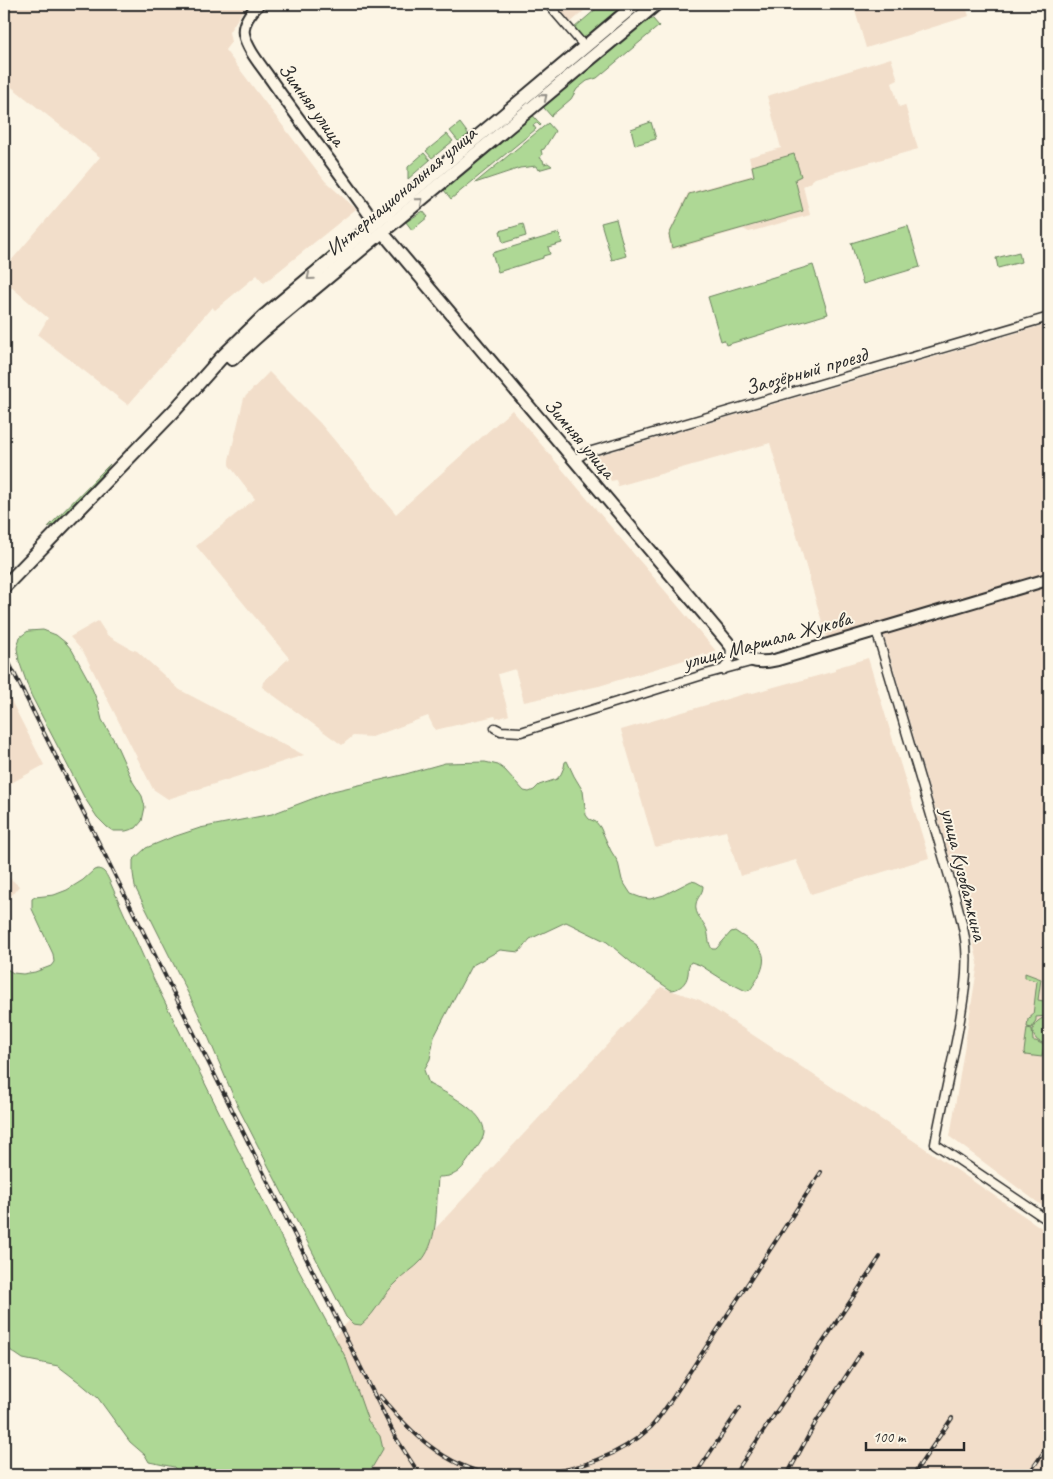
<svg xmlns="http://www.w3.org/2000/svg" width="1053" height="1479" font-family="Caveat,sans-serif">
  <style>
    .built { fill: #f2deca }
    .green { fill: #aed895; stroke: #6c8260 }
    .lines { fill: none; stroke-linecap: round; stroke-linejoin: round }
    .minor-casing { stroke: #2b2b2b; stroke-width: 11 }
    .tertiary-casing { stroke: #2b2b2b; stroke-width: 14 }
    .secondary-casing { stroke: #2b2b2b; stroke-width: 15 }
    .primary-casing { stroke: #2b2b2b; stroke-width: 16 }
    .minor { stroke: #fcf5e5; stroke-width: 8 }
    .tertiary { stroke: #fcf5e5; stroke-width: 10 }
    .secondary { stroke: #fcf5e5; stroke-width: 11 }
    .primary { stroke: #fcf5e5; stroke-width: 12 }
    .rail-casing { stroke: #2b2b2b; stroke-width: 4 }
    .rail { stroke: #fcf5e5; stroke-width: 2; stroke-dasharray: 5.5; stroke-linecap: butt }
    .oneway { stroke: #949088 }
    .labels { text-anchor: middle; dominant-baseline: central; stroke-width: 4; stroke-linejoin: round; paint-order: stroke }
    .street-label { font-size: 21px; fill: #2b2b2b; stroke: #fcf5e5 }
  </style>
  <rect width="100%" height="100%" fill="#fcf5e5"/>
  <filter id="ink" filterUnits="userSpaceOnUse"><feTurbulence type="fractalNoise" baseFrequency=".02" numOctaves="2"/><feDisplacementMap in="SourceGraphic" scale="10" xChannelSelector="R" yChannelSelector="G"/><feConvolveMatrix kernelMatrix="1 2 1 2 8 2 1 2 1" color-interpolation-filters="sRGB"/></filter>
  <g filter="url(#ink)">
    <!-- built -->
    <g class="built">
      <polygon points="4,4 247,4 229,32 231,42 225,50 325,181 356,209 264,283 257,275 215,310 212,307 128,405 38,335 48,318 4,281 4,269 100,157 4,81"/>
      <polygon points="554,4 592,4 570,23"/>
      <polygon points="853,4 965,4 969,16 866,48"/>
      <polygon points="891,58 898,80 892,83 899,107 905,105 918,149 815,178 808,184 803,186 810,215 749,232 743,229 671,250 668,235 688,193 753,175 749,157 781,148 767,96"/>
      <polygon points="1047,324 1049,332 1049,572 827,639 770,443 618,486 616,480 611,481 604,467 599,469 596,456"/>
      <polygon points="269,372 320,423 396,514 512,410 716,651 706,656 704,654 599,686 524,702 515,669 498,674 509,715 500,718 499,717 496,718 495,716 435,730 428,716 372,737 353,736 342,745 262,687 263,682 289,658 196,546 255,499 229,465 229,460 244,398"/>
      <polygon points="1049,584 1049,1211 950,1137 978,963 965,909 883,633"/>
      <polygon points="98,621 107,635 131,649 137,651 180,690 304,755 168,799 153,789 84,653 70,637"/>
      <polygon points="868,658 929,858 811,894 796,860 740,876 726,831 655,847 621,730 744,694 748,693 749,694 792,682 792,683 835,671 835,668"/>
      <polygon points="4,687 44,765 4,787"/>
      <polygon points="4,873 19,886 4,905"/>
      <polygon points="661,987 700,1000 923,1147 1049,1233 1049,1475 205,1475"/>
    </g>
    <!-- green -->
    <g class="green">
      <polygon points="602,4 628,4 587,39 582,38 574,28"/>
      <polygon points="649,17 653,19 659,26 597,78 587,81 577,89 571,99 551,116 544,108 543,105"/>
      <polygon points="531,113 541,125 540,126 537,123 533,125 536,129 451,199 444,190 452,179"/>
      <polygon points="651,122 656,139 635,145 631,129"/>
      <polygon points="460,123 469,135 469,138 462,142 458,141 450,131"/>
      <polygon points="548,123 555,131 544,149 541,150 542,154 540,158 543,160 544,164 548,163 552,166 538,170 536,166 520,168 475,183"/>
      <polygon points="447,134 453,141 432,158 426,151"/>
      <polygon points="424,153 430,160 408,179 408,167"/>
      <polygon points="794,154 801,176 795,179 803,211 672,248 669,235 689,194 754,176 752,166"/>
      <polygon points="423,211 428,217 412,230 406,222"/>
      <polygon points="616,219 626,256 612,260 601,223"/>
      <polygon points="523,224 526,236 503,243 500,231"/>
      <polygon points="908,226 920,267 863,284 851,243"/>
      <polygon points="559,233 562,243 548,247 550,254 543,256 543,258 498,272 492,253"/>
      <polygon points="349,234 351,236 212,360 209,360 240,329"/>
      <polygon points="1019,252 1021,262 998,268 996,258"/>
      <polygon points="813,265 828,314 726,345 724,340 721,341 708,297"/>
      <polygon points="110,464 105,471 53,525 48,527"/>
      <polygon points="43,630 56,635 66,643 72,650 89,681 98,703 102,720 115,742 133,782 142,796 145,807 142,821 136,828 126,831 113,831 107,827 97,817 84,797 31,695 19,661 17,648 20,637 28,631"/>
      <path d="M 567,761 L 574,776 L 583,791 L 586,815 L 589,819 L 596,822 L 600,827 L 611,851 L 618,862 L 622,880 L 631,894 L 642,898 L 650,899 L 664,895 L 691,881 L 696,882 L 703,886 C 703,894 697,897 696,904 C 694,915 704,921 707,930 C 709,937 708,943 712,949 L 716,949 L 731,932 L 735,931 C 742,936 751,941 758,947 C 771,959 758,979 750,990 L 746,991 L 722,979 L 700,965 L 691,962 C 687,967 689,969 688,974 C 687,983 679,990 671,990 L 638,968 L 607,942 L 566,922 L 530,939 L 519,952 L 500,950 L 471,966 L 434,1037 L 430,1059 L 424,1070 L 429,1084 C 444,1092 486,1111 484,1133 C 483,1141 475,1150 471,1156 C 461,1171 456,1177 438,1177 C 436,1203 439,1239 422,1260 C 414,1269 404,1274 396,1283 C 382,1295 377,1312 361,1325 L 353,1324 L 346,1317 L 238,1107 L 198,1013 L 135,887 L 133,873 L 133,860 L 146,848 L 170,838 L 200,828 L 272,814 L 333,791 L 402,775 L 445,763 L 485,762 L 498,765 L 505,770 L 524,791 L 529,792 L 534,790 L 539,785 L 557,779 L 561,774 L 564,767 L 565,762 Z"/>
      <path d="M 98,869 C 105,870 107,876 110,882 L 151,974 L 231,1136 L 284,1243 L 346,1358 L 368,1421 L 380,1436 L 383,1449 L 369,1473 L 358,1471 L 348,1472 L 347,1475 L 180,1475 L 174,1467 L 149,1462 L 145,1455 L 130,1442 L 98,1398 L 79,1382 L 58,1366 L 23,1359 L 4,1346 L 4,967 L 13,973 L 23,974 L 35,972 L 51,966 L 54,962 L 53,954 L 32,909 L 32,899 L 35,897 L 54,895 L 67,890 L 83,880 L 94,870 Z"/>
      <polygon points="1025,973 1041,979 1038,1000 1049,1002 1047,1016 1036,1017 1036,1020 1032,1028 1027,1027 1028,1019 1031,1018 1031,1015 1033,1015 1037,981 1025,978"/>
      <path d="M 1043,1018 L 1049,1018 L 1048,1044 C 1031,1043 1027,1025 1043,1018 Z"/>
      <polygon points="1027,1028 1032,1029 1033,1041 1036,1041 1044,1045 1042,1057 1025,1055 1024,1052"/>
    </g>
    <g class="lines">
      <defs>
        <g id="minor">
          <polyline points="548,4 585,47"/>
          <polyline points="574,460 585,453 1049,317"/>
          <path d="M 876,630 L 951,883 C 957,903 964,925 966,947 C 968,975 963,1003 958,1031 C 951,1069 942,1106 935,1144 L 1049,1221"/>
          <path d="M 723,670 C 730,662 732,655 730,645"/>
          <polyline points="495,728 501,731 521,732 706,674 754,661"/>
        </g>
        <path id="tertiary" d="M 259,4 C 252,11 242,23 244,34 C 247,49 260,64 269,77 C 303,126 340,173 375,223"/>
        <path id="secondary" d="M 383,233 L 730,645 C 745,660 755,665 776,660 L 1049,579"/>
        <g id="primary">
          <polyline points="232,359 262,332 656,4"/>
          <polyline points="4,587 174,411 221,358 263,317 636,4"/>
        </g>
      </defs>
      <!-- minor casing -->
      <use href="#minor" class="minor-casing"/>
      <!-- tertiary casing -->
      <use href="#tertiary" class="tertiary-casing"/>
      <!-- secondary casing -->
      <use href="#secondary" class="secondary-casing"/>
      <!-- primary casing -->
      <use href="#primary" class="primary-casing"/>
      <!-- minor -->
      <use href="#minor" class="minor"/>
      <!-- tertiary -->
      <use href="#tertiary" class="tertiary"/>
      <!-- secondary -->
      <use href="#secondary" class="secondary"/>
      <!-- primary -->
      <use href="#primary" class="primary"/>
      <defs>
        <g id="rail">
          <polyline points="4,653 381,1408 396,1438 420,1475"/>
          <path d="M 380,1396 C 411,1433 443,1465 492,1475"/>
          <path d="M 536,1475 C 578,1469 619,1457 651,1427 C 658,1420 664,1410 670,1402 L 821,1172"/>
          <polyline points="695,1475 740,1408"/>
          <polyline points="734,1475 880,1257"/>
          <polyline points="787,1475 816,1422 861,1353"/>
          <polyline points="913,1475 952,1418"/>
          <polyline points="1028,1475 1049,1444"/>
        </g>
      </defs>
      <!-- rail casing -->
      <use href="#rail" class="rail-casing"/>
      <!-- rail -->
      <use href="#rail" class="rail"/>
    </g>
    <!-- one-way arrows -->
    <defs><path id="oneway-chevron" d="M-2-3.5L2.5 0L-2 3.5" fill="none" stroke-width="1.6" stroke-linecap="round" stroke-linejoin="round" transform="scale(1.25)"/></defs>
    <g class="oneway">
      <use href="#oneway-chevron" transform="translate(544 97) rotate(-40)"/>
      <use href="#oneway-chevron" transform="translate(420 201) rotate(-40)"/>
      <use href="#oneway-chevron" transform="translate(310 277) rotate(140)"/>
    </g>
  </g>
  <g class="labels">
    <!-- street labels -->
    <g class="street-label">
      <text transform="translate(312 104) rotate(54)">Зимняя улица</text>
      <text transform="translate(401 191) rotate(-40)">Интернациональная улица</text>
      <text transform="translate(806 371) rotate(-16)">Заозёрный проезд</text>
      <text transform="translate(580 438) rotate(50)">Зимняя улица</text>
      <text transform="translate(767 640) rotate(-15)">улица Маршала Жукова</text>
      <text transform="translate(964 874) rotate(76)">улица Кузоваткина</text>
    </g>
  </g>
  <!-- margin -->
  <rect width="1053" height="1479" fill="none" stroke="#fcf5e5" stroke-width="20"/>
  <rect x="10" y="10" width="1033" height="1459" fill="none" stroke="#2b2b2b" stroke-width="2" filter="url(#ink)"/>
  <!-- scale -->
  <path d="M866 1442v8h98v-8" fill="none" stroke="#2b2b2b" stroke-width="2.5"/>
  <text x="873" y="1442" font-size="15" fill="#2b2b2b" stroke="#fcf5e5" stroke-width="4" paint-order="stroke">100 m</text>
</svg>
